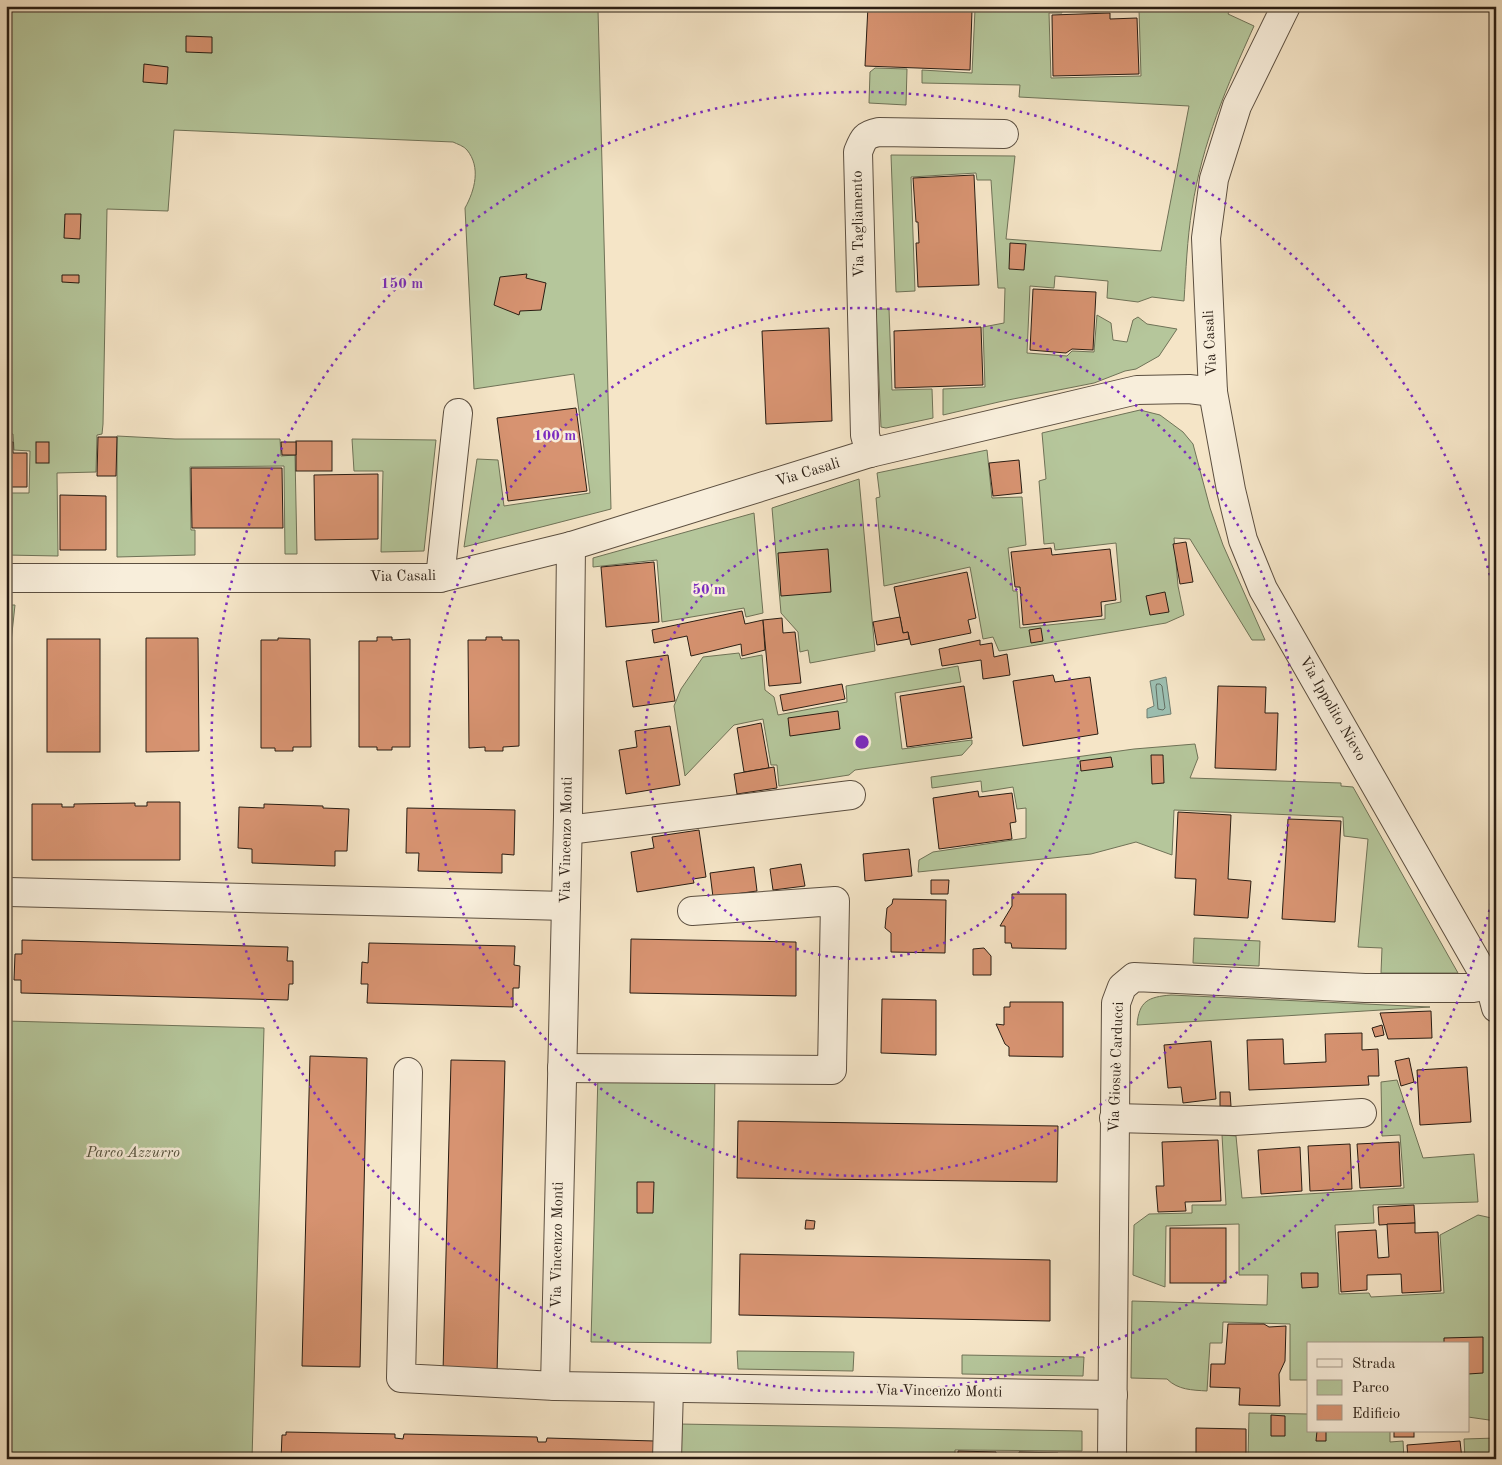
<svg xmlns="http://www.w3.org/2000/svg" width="1502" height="1465" font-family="'Old Standard TT',serif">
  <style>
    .green { fill: #b5c69b; stroke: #6f7257 }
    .water { fill: #9dbfb1; stroke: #6f7e72 }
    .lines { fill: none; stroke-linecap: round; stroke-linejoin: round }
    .shore { stroke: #636e62; stroke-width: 1 }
    .building { fill: #d79371; stroke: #291d13 }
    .minor-casing { stroke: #5c4f40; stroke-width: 30 }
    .minor { stroke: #f8eedb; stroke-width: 28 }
    .ring { fill: none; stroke: #7b2cbf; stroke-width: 2.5; stroke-dasharray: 2.5 5 }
    .labels { text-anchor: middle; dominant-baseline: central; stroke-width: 5; stroke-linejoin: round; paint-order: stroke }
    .street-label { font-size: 15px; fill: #291d13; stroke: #f8eedb }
    .park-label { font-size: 15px; font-style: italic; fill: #53503c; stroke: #f8eedb }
    .centre { fill: #7b2cbf; stroke: #f8eedb; stroke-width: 2.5 }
    .ring-label { font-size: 15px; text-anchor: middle; font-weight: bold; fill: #7b2cbf; stroke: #f8eedb; stroke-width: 5; stroke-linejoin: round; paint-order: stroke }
  </style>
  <rect width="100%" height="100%" fill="#f5e5c7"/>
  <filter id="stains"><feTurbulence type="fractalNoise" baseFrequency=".004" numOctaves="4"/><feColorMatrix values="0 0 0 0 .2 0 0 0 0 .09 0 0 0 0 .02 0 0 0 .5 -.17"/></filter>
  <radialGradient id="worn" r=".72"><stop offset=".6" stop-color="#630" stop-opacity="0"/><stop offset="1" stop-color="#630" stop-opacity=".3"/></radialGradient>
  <!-- green -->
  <g class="green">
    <path d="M 6,6 L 632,6 L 598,10 L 611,509 L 464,547 L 477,459 L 498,460 L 504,506 L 590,493 L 574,374 L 474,389 L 465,208 C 475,190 481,167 467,150 C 464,146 457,144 453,142 L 174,130 L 168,211 L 107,209 L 103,424 L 102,434 L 97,435 L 96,472 L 57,473 L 58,556 L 6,555 L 6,500 L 11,493 L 29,493 L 30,451 L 14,450 L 13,434 L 6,434 Z"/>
    <path d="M 991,6 L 1061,6 L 1062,13 L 1049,13 L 1051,78 L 1141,76 L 1139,10 L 1231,7 L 1228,14 L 1254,26 C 1227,86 1202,143 1192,209 C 1187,240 1186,270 1184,301 L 1152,297 L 1138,302 L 1107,298 L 1108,281 L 1055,276 L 1054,288 L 1030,286 L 1027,353 L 1067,356 L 1072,351 L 1094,352 L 1097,315 L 1111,323 L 1113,340 L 1127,342 L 1133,320 L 1138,317 L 1147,324 L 1177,329 L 1159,356 L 1136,369 L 1125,371 L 1094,383 L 1003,401 L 943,415 L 943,389 L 985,387 L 983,327 L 1004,323 L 1005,288 L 998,288 L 991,180 L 977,180 L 976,173 L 911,177 L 915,291 L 896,292 L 891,155 L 1015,156 L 1006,239 L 1161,251 L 1189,106 L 1019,97 L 1020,85 L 922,83 L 922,70 L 972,73 L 975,10 L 991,10 Z"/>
    <polygon points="875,68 907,69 906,105 869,103 870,72"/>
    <polygon points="876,309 889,309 892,390 932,389 933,418 886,428 881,427"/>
    <polygon points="1140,410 1160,415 1183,432 1193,444 1210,508 1223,545 1265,640 1252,640 1190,539 1174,538 1178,586 1184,615 1166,623 1007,650 999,651 993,637 983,639 970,567 884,586 876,498 880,497 877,473 987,450 992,498 1022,497 1026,545 1008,548 1013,591 1017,591 1020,628 1105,619 1105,605 1121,602 1116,543 1055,550 1054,543 1044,544 1039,481 1046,479 1042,433"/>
    <polygon points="117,436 175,439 280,439 281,456 295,455 297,554 285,554 284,466 190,467 191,530 195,530 195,555 117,557"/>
    <polygon points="352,439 436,440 424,551 381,552 383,471 354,471"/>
    <polygon points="859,479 875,651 810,663 808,650 800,652 798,632 781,613 772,508"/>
    <polygon points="754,513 763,613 746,617 744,608 662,622 657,560 593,567 593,558"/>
    <polygon points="6,605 15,605 6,689"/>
    <polygon points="739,653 741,659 762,655 765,690 774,697 778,715 847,702 846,686 958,666 961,682 895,693 902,749 972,740 972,744 962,755 855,770 849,775 779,786 777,765 771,765 763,719 734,725 685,776 674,706 681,689 703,657"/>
    <polygon points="1195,744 1198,758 1190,778 1341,783 1341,786 1353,787 1458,973 1381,973 1382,948 1358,947 1368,839 1344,836 1343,817 1174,810 1172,855 1136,842 1091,854 918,872 919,860 933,852 1026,838 1026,808 1017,809 1013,787 982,792 981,781 932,788 931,777 1134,749"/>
    <polygon points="1194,938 1260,941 1259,966 1193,963"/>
    <path d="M 1171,995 L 1430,1007 L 1137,1025 C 1139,1001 1148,997 1171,995 Z"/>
    <polygon points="6,1021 264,1028 252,1459 6,1459"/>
    <polygon points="598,1073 715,1074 711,1343 591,1342"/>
    <path d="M 1397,1080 L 1423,1158 L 1474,1154 L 1478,1202 L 1373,1205 L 1374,1223 L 1335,1225 L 1339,1294 L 1369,1293 L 1371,1297 L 1444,1293 L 1440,1235 L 1478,1215 L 1496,1219 L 1496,1421 L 1468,1417 L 1468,1344 L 1308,1344 L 1308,1380 L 1290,1380 L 1290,1324 L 1223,1322 L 1222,1343 L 1210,1343 L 1207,1391 C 1192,1390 1178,1390 1167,1379 L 1131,1378 L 1132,1301 L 1267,1305 L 1268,1275 L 1239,1275 L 1239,1224 L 1166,1226 L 1165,1287 L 1133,1275 L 1134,1225 L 1149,1214 L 1192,1213 L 1192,1205 L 1226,1205 L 1222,1135 L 1236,1136 L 1242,1198 L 1404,1188 L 1400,1135 L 1382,1136 L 1381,1082 Z"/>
    <polygon points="737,1351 854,1352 853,1371 738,1369"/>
    <polygon points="962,1355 1084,1357 1083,1376 962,1374"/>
    <polygon points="1249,1413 1308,1414 1308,1431 1390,1431 1390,1442 1403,1441 1404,1459 1248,1459"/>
    <polygon points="679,1424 1082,1431 1082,1451 955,1450 955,1459 678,1459"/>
    <polygon points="1496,1438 1496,1459 1465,1459 1464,1439"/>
  </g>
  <!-- water -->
  <polygon class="water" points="1166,677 1171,714 1147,718 1147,709 1154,706 1150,681"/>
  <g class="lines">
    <!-- shore -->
    <polygon class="shore" points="1157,684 1160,684 1162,686 1165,708 1163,710 1158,709 1156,687"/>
  </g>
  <!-- building -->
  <g class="building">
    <polygon points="868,6 972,10 970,70 865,66"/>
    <polygon points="1110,13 1110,19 1137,18 1139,74 1053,76 1052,15"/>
    <polygon points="186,36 212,37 212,53 186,52"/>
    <polygon points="144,64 168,67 167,84 143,82"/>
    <polygon points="974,175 979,285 918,287 916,243 919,243 918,222 916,222 913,178"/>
    <polygon points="65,214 81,214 80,239 64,238"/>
    <polygon points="1010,243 1026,244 1024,270 1009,269"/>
    <polygon points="527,274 526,278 546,283 541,310 520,311 519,315 494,305 500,277"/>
    <polygon points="62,275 79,275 79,283 62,282"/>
    <polygon points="1033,289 1096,292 1093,350 1072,349 1066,353 1030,350"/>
    <polygon points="981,327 983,385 895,388 894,331"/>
    <polygon points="829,328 832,421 766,424 762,331"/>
    <polygon points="576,408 587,491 508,501 497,418"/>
    <polygon points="98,437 117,437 116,476 97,476"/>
    <rect x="296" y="441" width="36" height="30"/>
    <polygon points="6,442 13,442 13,453 27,453 27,487 6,487"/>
    <rect x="36" y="442" width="13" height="21"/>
    <polygon points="281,442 296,442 296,455 282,455"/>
    <polygon points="1019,460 1022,493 993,496 989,463"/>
    <polygon points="191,468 282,468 283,528 192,528"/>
    <polygon points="378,474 378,539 315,540 314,475"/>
    <polygon points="60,495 106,496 106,550 60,550"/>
    <polygon points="1186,542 1193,582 1180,584 1173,544"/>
    <polygon points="1051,548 1052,555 1110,549 1116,600 1101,602 1102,616 1023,625 1020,587 1015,587 1011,552"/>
    <polygon points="828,549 831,592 781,596 778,553"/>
    <polygon points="654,562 659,622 606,627 601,567"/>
    <polygon points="967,572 976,618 968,620 971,633 911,645 908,632 903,633 894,587"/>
    <polygon points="1165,592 1169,612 1150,615 1146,596"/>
    <polygon points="742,611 745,624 763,620 765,650 742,656 741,644 691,656 687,636 654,643 652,630"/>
    <polygon points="900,617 903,633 908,632 909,639 877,645 873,622"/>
    <polygon points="782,618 783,633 795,632 801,683 769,686 763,620"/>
    <polygon points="1041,628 1043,641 1031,643 1029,630"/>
    <polygon points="377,637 392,637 392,640 410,639 410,747 392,747 392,750 377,750 377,747 359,747 359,641 377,641"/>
    <polygon points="486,637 502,637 502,640 519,640 519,746 503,747 503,751 485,751 485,747 469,748 468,640 486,640"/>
    <polygon points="146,638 198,638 199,751 146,752"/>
    <polygon points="278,638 310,639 311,747 293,747 293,751 275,751 275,748 261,748 261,640 278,640"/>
    <rect x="47" y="639" width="53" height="113"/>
    <polygon points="980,640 980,645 992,643 994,657 1007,654 1010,675 983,679 981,660 942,666 939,649"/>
    <polygon points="668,655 675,701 633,707 626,661"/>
    <polygon points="1053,675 1055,682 1090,677 1098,734 1023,746 1013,681"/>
    <polygon points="842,684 845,699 783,711 780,695"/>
    <polygon points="964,686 972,738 907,747 900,696"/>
    <polygon points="1218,686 1266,687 1265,713 1278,713 1276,770 1215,768"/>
    <polygon points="838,711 840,729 790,736 788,718"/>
    <polygon points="761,723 769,768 744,772 737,728"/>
    <polygon points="670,726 680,785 626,794 619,750 637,747 635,731"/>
    <polygon points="1151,755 1163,755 1164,783 1152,784"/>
    <polygon points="1111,757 1113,767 1081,771 1080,761"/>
    <polygon points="774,767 777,788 737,794 734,774"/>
    <polygon points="978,791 979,797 1012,793 1016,822 1010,823 1012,839 939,849 933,798"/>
    <polygon points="147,802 180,802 180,860 32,860 32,804 62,804 62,807 74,807 74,804 135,803 135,806 147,806"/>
    <polygon points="264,804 323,806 323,808 349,809 347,851 335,851 335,866 252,863 252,849 238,848 239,807 264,808"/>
    <polygon points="407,808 515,810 514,855 502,854 502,873 418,871 419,853 406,853"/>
    <polygon points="1178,812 1231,815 1228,879 1251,881 1248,918 1194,915 1196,879 1175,878"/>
    <polygon points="1288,819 1341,821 1335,922 1282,919"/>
    <polygon points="699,830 706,877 693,879 694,883 637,892 631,852 654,848 652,837"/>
    <polygon points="909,849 912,876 865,881 863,854"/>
    <polygon points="801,864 805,886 773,890 770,869"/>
    <polygon points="754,867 757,891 713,897 710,873"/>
    <polygon points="931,880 949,880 948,894 931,894"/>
    <polygon points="1012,894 1066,894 1066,949 1012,948 1011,943 1005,943 1005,926 1000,926 1012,906"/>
    <polygon points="893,899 946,900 945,953 891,952 891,933 885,928 887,908 892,904"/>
    <polygon points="631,939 796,942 796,996 630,993"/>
    <polygon points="22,940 288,947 287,961 293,961 293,984 289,984 288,1000 21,993 21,980 14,980 15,954 22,954"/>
    <polygon points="369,943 515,946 514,965 520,966 519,988 513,988 513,1007 367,1003 368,984 361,984 362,962 368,963"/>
    <polygon points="984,948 991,956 991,975 973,975 973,949"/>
    <polygon points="882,999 936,1000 936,1055 881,1053"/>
    <polygon points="1010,1002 1063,1002 1063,1057 1009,1056 1009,1047 1005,1044 996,1024 1004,1025 1004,1007 1010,1007"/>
    <polygon points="1431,1011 1432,1038 1388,1039 1380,1013"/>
    <polygon points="1382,1025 1384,1035 1375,1037 1372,1028"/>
    <polygon points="1362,1033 1362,1050 1378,1049 1379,1076 1368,1076 1369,1085 1249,1090 1247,1040 1283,1039 1284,1064 1326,1062 1325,1034"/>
    <polygon points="1211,1041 1216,1099 1183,1103 1181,1087 1168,1088 1164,1045"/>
    <polygon points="310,1056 367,1058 360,1367 302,1366"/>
    <polygon points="1409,1058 1414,1082 1401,1086 1395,1061"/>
    <polygon points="451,1060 505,1061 497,1374 443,1372"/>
    <polygon points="1467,1067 1471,1122 1420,1125 1417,1070"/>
    <polygon points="1220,1092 1230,1092 1231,1106 1220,1106"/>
    <polygon points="738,1121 1058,1126 1057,1182 737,1178"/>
    <polygon points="1218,1140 1221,1201 1185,1202 1186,1211 1158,1212 1156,1186 1164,1186 1162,1142"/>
    <polygon points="1399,1142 1401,1186 1360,1188 1357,1144"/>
    <polygon points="1350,1144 1352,1189 1310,1191 1308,1146"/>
    <polygon points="1300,1147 1302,1191 1261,1194 1258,1150"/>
    <polygon points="637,1182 654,1182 653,1213 637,1213"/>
    <polygon points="1414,1205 1415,1223 1379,1225 1378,1207"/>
    <polygon points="806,1220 815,1221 814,1229 805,1229"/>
    <polygon points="1415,1223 1415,1233 1438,1232 1441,1291 1402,1293 1401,1274 1367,1275 1367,1290 1341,1292 1338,1232 1376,1230 1378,1258 1389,1257 1387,1224"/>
    <rect x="1170" y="1228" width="56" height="55"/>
    <polygon points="740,1254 1050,1260 1050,1321 739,1315"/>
    <polygon points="1301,1273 1318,1273 1318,1287 1302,1288"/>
    <polygon points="1228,1324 1264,1324 1269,1327 1286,1326 1285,1361 1279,1374 1280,1406 1239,1405 1240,1388 1210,1387 1211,1364 1225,1364"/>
    <polygon points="1483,1337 1483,1373 1468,1374 1468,1344 1444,1344 1444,1338"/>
    <polygon points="1271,1415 1285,1416 1285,1436 1271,1436"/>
    <polygon points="1196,1428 1246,1429 1246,1459 1196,1459"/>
    <polygon points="1317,1431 1326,1431 1326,1441 1316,1441"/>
    <rect x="1394" y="1431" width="20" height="6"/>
    <polygon points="286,1432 395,1434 395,1438 403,1439 404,1434 537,1437 538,1442 546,1442 547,1438 655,1441 658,1459 281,1459 282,1435 286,1435"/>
    <polygon points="1460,1441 1462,1459 1408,1459 1407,1445"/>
    <polygon points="958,1451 996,1452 996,1455 1019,1455 1019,1452 1058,1453 1058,1459 958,1459"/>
  </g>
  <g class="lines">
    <defs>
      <g id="minor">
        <polyline points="1286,6 1237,106 1214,179 1206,238 1213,392 1231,490 1243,540 1263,589 1490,985 1496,1008"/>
        <path d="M 870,453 L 865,435 L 858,152 C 863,139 864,135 879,132 L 1004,134"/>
        <polyline points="571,546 568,817 555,1386 1113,1395"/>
        <polyline points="6,578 440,578 571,546 870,453 1137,390 1189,389 1213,392"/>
        <polyline points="440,578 458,413"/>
        <polyline points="568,830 851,795"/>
        <polyline points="9,892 566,906"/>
        <polyline points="562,1068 832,1070 835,901 692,911"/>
        <polyline points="408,1072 401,1378 555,1386"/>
        <polyline points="1114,1118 1234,1121 1362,1113"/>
        <polyline points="667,1459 669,1388"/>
        <polyline points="1112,1459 1116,1003 1122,987 1134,977 1365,988 1473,988 1490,985"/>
      </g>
    </defs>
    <!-- minor casing -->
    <use href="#minor" class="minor-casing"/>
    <!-- minor -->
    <use href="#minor" class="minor"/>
  </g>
  <!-- distance rings -->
  <g class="ring">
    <circle cx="862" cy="742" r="217"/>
    <circle cx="862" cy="742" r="434"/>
    <path d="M1495 888A650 650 0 1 1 1495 596"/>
  </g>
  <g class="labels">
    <!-- street labels -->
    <g class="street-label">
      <text transform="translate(859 224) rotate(-91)">Via Tagliamento</text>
      <text transform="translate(1211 343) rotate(-93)">Via Casali</text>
      <text transform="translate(808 473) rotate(-17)">Via Casali</text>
      <text transform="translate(403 577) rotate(-1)">Via Casali</text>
      <text transform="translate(1332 709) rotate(60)">Via Ippolito Nievo</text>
      <text transform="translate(567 840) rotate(-89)">Via Vincenzo Monti</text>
      <text transform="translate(1117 1067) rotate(-88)">Via Giosuè Carducci</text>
      <text transform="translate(558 1245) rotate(-89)">Via Vincenzo Monti</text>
      <text transform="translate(939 1392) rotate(1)">Via Vincenzo Monti</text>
    </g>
    <!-- park labels -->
    <g class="park-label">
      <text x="133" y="1153">Parco Azzurro</text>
    </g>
  </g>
  <circle cx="862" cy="742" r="8" class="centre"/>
  <g class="ring-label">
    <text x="402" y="288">150 m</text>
    <text x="555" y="440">100 m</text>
    <text x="709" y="594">50 m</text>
  </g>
  <!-- margin -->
  <rect width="1502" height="1465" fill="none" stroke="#f5e5c7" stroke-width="25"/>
  <rect x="8" y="8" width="1487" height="1450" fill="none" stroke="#291d13" stroke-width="2.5"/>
  <rect x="12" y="12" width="1477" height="1440" fill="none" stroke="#291d13"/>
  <!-- legend -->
  <rect x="1307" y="1342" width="162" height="90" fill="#f8eedb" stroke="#a59a8b"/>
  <rect x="1317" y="1359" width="25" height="8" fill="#f8eedb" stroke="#a59a8b"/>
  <text x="1352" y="1368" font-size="15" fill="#291d13">Strada</text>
  <rect x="1317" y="1380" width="25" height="15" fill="#b5c69b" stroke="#a59a8b"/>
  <text x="1352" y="1392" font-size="15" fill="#291d13">Parco</text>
  <rect x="1317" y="1405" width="25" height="15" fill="#d79371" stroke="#a59a8b"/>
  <text x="1352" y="1418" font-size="15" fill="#291d13">Edificio</text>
  <rect width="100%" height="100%" filter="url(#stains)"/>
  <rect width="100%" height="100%" fill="url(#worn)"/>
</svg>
